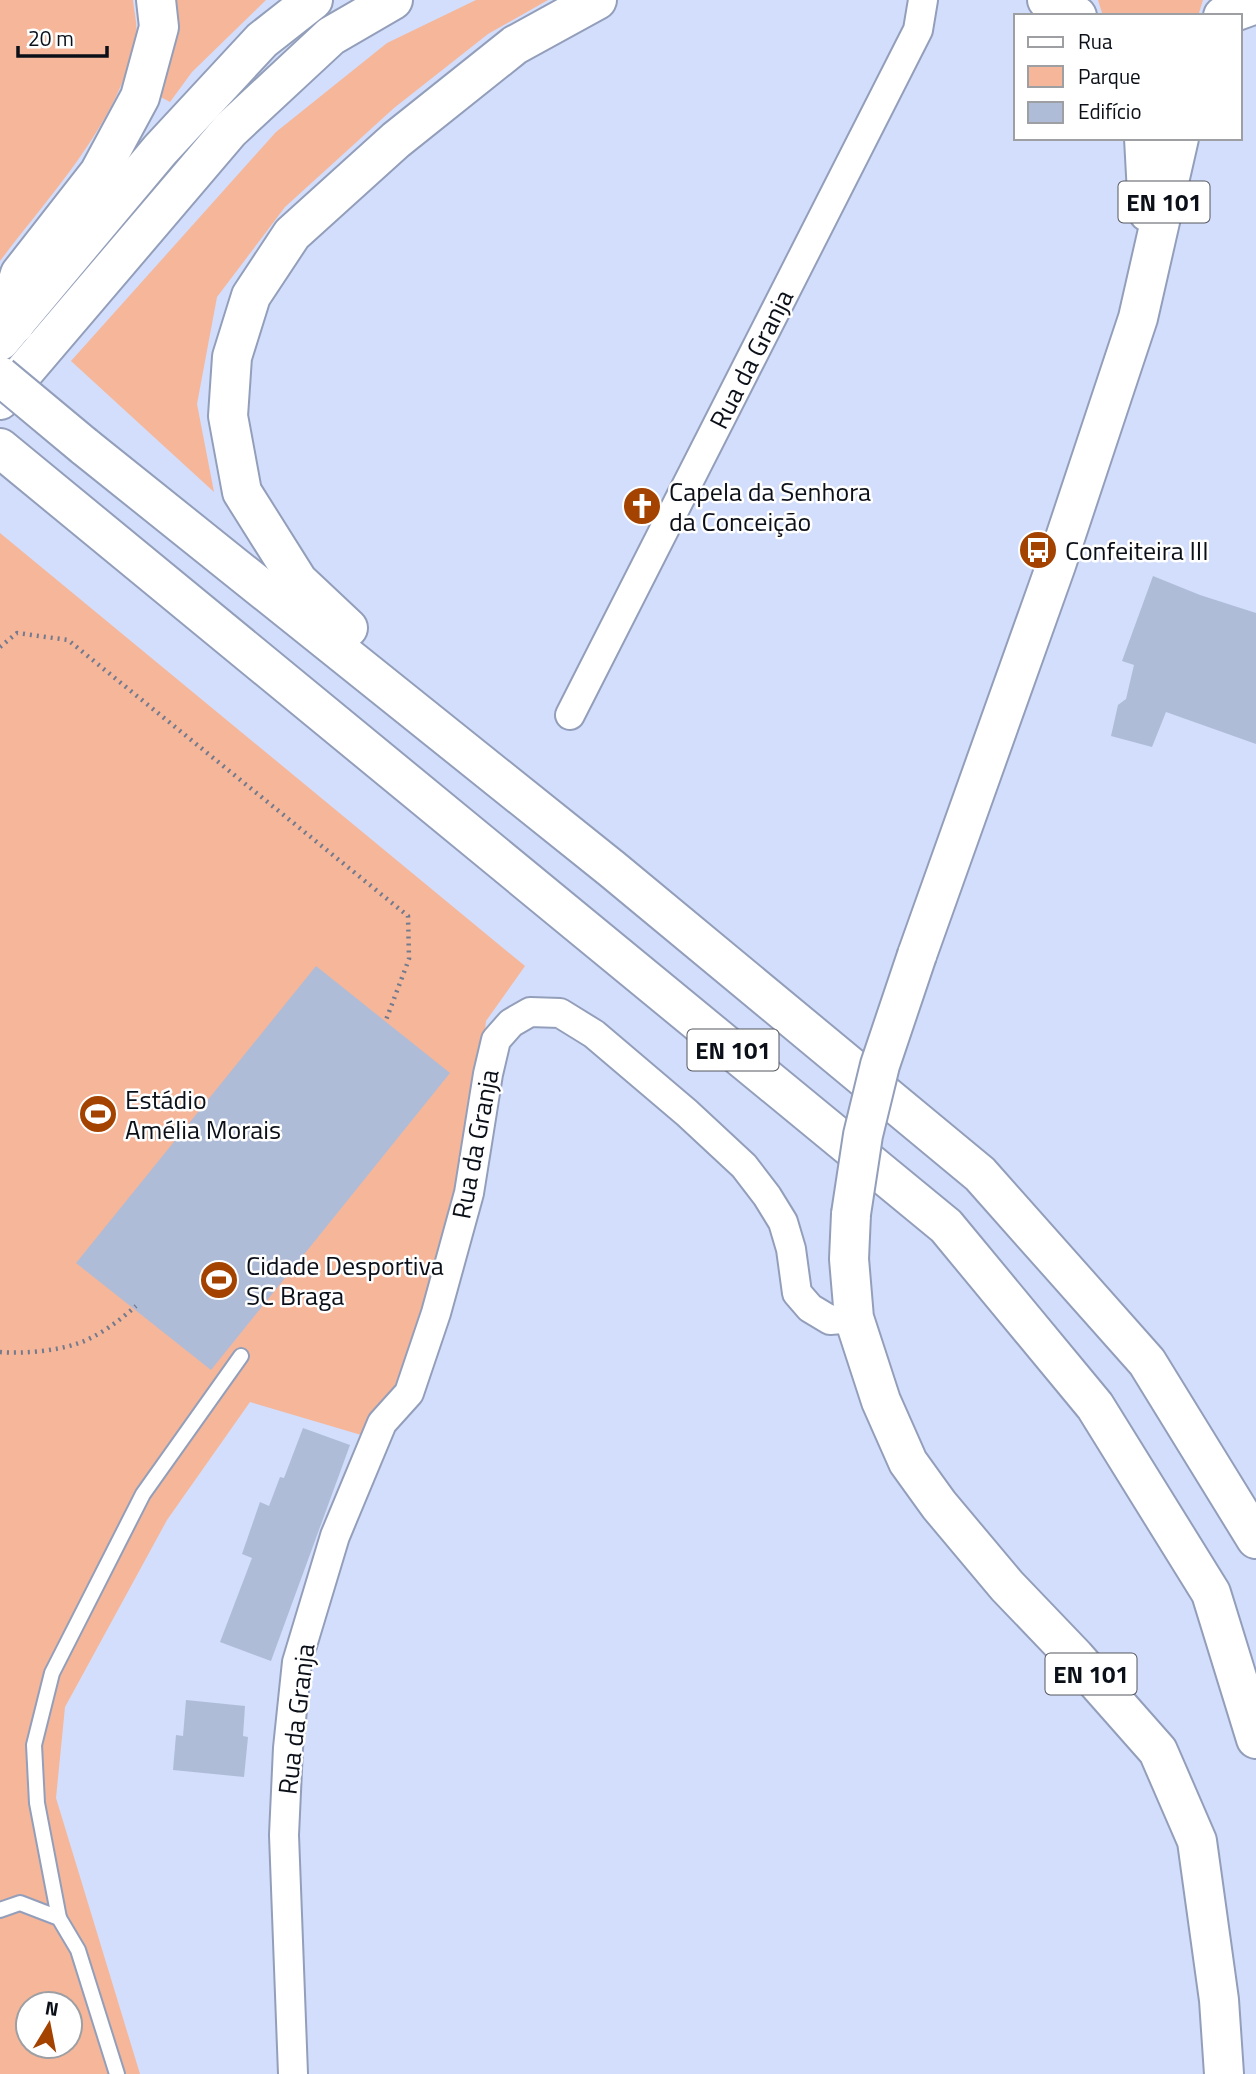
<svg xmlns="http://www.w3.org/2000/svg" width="1256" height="2074" font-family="'Titillium Web',sans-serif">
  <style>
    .green { fill: #f6b699; fill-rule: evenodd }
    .building { fill: #afbcd8 }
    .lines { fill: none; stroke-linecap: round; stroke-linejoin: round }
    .lane-casing { stroke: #939fba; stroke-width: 18 }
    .street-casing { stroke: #939fba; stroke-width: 32 }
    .primary-casing { stroke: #939fba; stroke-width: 42 }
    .highway-casing { stroke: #939fba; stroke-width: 42 }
    .path { stroke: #727a8e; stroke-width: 4.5; stroke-dasharray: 2 5; stroke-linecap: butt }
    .lane { stroke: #fff; stroke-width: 14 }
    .street { stroke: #fff; stroke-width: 28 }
    .primary { stroke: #fff; stroke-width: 38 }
    .highway { stroke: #fff; stroke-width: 38 }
    .primary-bridge-casing { stroke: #939fba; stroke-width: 42; stroke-linecap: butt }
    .highway-bridge-casing { stroke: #939fba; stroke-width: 42; stroke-linecap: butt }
    .primary-bridge { stroke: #fff; stroke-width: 38 }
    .highway-bridge { stroke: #fff; stroke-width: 38 }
    .labels { text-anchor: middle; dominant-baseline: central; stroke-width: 5; stroke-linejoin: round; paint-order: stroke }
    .shield { fill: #fff; stroke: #54575d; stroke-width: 2 }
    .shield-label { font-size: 24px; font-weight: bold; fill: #0b0f18 }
    .street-label { font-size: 26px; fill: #0b0f18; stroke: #fff }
    .poi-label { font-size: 26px; fill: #0b0f18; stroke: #fff; text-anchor: start }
  </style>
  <rect width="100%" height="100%" fill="#d2defb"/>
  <!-- green -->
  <g class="green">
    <path d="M 0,0 L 133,0 C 134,12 138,26 136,37 C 121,120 50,195 0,261 Z"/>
    <polygon points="176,0 266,0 192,72 170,102 157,95 176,17"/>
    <polygon points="476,0 548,0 488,34 394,108 285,207 217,297 197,404 214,492 71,361 276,132 387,43"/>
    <polygon points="1098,0 1203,0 1198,16 1103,16"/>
    <path d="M 0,533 L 525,966 L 486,1021 L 470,1151 L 402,1389 L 368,1437 L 250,1402 L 167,1520 L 65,1707 L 56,1798 L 140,2074 L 0,2074 ZM 28,2004 L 70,2004 L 70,2046 L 28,2046 Z"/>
  </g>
  <!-- building -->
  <g class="building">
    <polygon points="1153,576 1200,595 1256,613 1256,744 1166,712 1152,747 1111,736 1118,705 1126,699 1134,665 1122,661"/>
    <polygon points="316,966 450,1073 211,1370 76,1263"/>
    <polygon points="303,1428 350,1445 271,1661 220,1642 252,1558 242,1554 260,1502 269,1506 280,1477 284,1478"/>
    <polygon points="186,1700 245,1706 243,1736 248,1737 244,1777 173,1770 176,1735 183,1736"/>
  </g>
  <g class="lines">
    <defs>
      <g id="lane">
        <polyline points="0,1910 20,1903 59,1918 78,1950 117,2074"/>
        <polyline points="59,1918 37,1803 34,1745 52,1673 143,1494 241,1356"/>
      </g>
      <g id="street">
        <polyline points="570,715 918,30 923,0"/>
        <polyline points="293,2074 284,1835 288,1748 297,1662 335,1536 382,1423 409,1393 436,1313 469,1193 488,1074 496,1040 511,1023 530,1012 560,1013 594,1034 687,1113 744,1166 767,1196 783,1222 791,1249 797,1293 810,1308 830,1320 854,1318"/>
      </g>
      <g id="primary">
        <polyline points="1047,0 1077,16"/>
        <polyline points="1223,16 1256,4"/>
        <polyline points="1144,138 1148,212"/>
        <polyline points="0,341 160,150 262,40 313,0"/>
        <polyline points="0,400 230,130 331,36 393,0"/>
        <polyline points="917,955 1056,565 1138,318 1179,138"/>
        <polyline points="851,1214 849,1259 854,1318 881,1401 908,1462 939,1505 1007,1586 1075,1657 1158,1751 1197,1841 1219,2000 1224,2074"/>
      </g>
      <g id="highway">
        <polyline points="15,324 11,303 20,274 99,173 140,97 159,27 156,0"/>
        <polyline points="84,446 612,869 980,1174 1147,1362 1256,1539"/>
        <polyline points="0,448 946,1226 1095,1406 1211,1593 1256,1739"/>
        <polyline points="348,628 298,581 242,492 228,416 232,357 251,296 292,234 396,140 515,45 597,0"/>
      </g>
    </defs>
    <!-- lane casing -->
    <use href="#lane" class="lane-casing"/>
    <!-- street casing -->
    <use href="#street" class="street-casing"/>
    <!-- primary casing -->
    <use href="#primary" class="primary-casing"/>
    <!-- highway casing -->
    <use href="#highway" class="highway-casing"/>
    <!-- path -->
    <g class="path">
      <polyline points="0,647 17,633 68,640 408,916 409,959 386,1020"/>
      <path d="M 0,1352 C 21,1354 55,1351 76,1344 C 98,1337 119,1321 136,1306"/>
    </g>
    <!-- lane -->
    <use href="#lane" class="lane"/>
    <!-- street -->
    <use href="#street" class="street"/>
    <!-- primary -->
    <use href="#primary" class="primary"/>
    <!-- highway -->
    <use href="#highway" class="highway"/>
    <defs>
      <polyline id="primary-bridge" points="851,1214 863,1135 880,1065 917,955"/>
      <polyline id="highway-bridge" points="0,376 84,446"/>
    </defs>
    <!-- primary-bridge casing -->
    <use href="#primary-bridge" class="primary-bridge-casing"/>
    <!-- highway-bridge casing -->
    <use href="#highway-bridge" class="highway-bridge-casing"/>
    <!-- primary-bridge -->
    <use href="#primary-bridge" class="primary-bridge"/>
    <!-- highway-bridge -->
    <use href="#highway-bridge" class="highway-bridge"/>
  </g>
  <!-- icons -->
  <defs>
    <symbol id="church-disc" viewBox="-11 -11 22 22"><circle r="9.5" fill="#a44200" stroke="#fff"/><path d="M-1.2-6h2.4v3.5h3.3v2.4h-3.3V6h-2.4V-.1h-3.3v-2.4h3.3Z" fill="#fff"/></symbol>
    <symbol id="bus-disc" viewBox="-11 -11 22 22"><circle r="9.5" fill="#a44200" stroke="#fff"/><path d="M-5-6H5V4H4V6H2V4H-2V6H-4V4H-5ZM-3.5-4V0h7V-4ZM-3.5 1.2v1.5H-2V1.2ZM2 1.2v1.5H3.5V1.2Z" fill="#fff"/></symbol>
    <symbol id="stadium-disc" viewBox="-11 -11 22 22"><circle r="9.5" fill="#a44200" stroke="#fff"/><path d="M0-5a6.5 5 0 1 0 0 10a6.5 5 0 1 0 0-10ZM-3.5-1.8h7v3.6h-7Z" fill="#fff"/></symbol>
  </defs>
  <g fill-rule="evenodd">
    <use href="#church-disc" x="620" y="484" width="44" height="44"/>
    <use href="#bus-disc" x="1016" y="528" width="44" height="44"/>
    <use href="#stadium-disc" x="76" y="1092" width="44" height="44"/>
    <use href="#stadium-disc" x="197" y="1258" width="44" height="44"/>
  </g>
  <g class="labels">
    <!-- shield labels -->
    <g class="shield">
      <rect x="1118.5" y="181.5" width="91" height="41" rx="5"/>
      <rect x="687.5" y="1029.5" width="91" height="41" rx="5"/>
      <rect x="1045.5" y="1653.5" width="91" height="41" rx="5"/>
    </g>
    <g class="shield-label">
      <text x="1164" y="202">EN 101</text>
      <text x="733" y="1050">EN 101</text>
      <text x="1091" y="1674">EN 101</text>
    </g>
    <!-- street labels -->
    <g class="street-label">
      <text transform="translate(751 359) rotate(-63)">Rua da Granja</text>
      <text transform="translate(475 1144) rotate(-79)">Rua da Granja</text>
      <text transform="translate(296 1719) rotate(-83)">Rua da Granja</text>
    </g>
    <!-- poi labels -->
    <g class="poi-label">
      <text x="669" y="491">Capela da Senhora<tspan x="669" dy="30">da Conceição</tspan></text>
      <text x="1065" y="550">Confeiteira III</text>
      <text x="125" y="1099">Estádio<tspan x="125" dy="30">Amélia Morais</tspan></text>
      <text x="246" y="1265">Cidade Desportiva<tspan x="246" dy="30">SC Braga</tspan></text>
    </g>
  </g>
  <!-- legend -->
  <rect x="1014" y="14" width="228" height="126" fill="#ffffff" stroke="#9d9fa3" stroke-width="2"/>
  <rect x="1028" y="37" width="35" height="10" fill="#ffffff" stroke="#9d9fa3" stroke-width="2"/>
  <text x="1078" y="49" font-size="21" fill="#0b0f18">Rua</text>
  <rect x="1028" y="66" width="35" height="21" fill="#f6b699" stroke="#9d9fa3" stroke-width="2"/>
  <text x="1078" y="84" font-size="21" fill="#0b0f18">Parque</text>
  <rect x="1028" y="102" width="35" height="21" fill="#afbcd8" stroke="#9d9fa3" stroke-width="2"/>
  <text x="1078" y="119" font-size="21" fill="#0b0f18">Edifício</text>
  <!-- north arrow -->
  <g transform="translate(49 2025) rotate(10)"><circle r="33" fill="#ffffff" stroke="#9d9fa3" stroke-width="2"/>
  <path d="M0-5L12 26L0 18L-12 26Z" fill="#a44200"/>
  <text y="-10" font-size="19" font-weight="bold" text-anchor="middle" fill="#0b0f18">N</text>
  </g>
  <!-- scale -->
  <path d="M18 46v10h89v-10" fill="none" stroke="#0b0f18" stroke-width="3.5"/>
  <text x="28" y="46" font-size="21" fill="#0b0f18" stroke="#ffffff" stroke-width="5" paint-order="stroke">20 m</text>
</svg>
